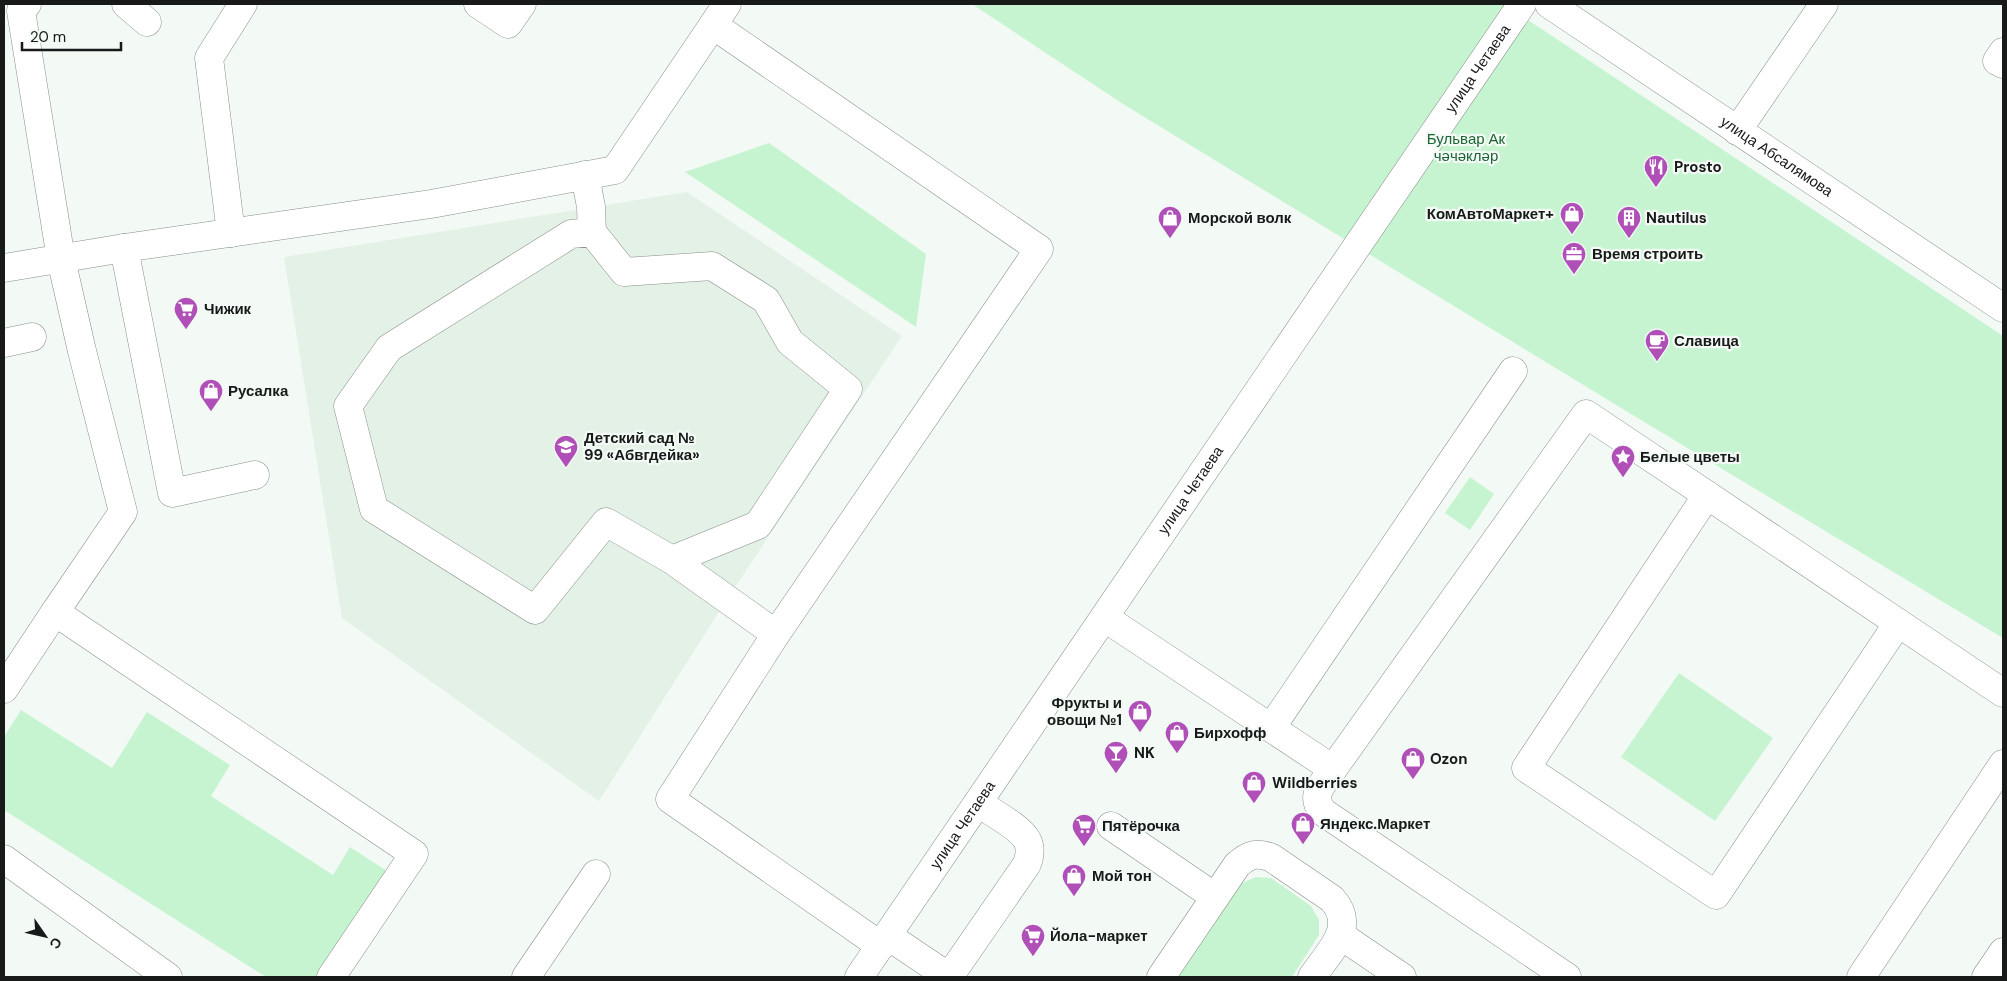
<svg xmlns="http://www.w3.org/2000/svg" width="2007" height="981" font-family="'DM Sans',sans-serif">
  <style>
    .built { fill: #e3f1e6 }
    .green { fill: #c6f4d0 }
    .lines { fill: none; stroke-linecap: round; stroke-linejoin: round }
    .minor-casing { stroke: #888f89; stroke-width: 29 }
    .minor { stroke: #fff; stroke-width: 28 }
    .labels { text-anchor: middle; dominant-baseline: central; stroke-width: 4.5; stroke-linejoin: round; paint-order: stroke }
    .street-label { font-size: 15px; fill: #171a18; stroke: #f3faf5 }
    .park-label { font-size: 15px; fill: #1d6536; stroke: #f3faf5 }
    .poi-label { font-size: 15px; font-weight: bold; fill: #171a18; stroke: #f3faf5; text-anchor: start }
  </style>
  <rect width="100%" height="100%" fill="#f3faf5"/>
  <!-- built -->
  <polygon class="built" points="687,192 902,336 727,599 599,801 342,618 284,257"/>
  <!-- green -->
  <g class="green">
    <polygon points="972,4 1504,4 2003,336 2003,638 1631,414 1123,104"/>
    <polygon points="769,143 926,254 916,327 685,172"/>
    <polygon points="1470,477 1494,494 1470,530 1445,513"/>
    <polygon points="1679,673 1773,738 1715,821 1621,757"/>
    <polygon points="21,710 112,768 147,712 230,765 211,796 333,875 350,847 387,871 319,977 266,977 4,810 4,737"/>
    <polygon points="1256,877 1271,878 1311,906 1319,920 1319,935 1292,977 1175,977 1240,884"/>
  </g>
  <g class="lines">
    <defs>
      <g id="minor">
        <polyline points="27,4 21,11 61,259 82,351 123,512 55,612"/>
        <polyline points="126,4 147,22"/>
        <polyline points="478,4 508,24 522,4"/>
        <polyline points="727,4 713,25 1039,249 776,634 670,799 881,946"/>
        <path id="s1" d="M 1549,4 L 2003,308"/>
        <polyline points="2003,52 1997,61 2003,64"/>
        <polyline points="1737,131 1824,4"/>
        <polyline points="585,175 591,207 592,232"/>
        <polyline points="231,233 209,58 243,4"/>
        <polyline points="124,248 172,493 255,475"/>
        <polyline points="4,268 124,248 431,204 615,170 713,25"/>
        <polyline points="4,343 32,337"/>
        <polyline points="1707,495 1526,768 1716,895 1898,623"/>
        <polyline points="672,560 758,525 848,389 790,342 766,300 712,266 624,272 592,232 571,234 389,348 348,406 374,509 535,610 606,522 672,560 776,634"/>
        <polyline points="1105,618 1333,769"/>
        <polyline points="4,689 55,612 414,854 331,977"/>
        <polyline points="1271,728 1513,371"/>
        <polyline points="1111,826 1215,897"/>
        <polyline points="4,859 168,977"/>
        <polyline points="1340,935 1402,977"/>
        <polyline points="888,936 949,977"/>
        <polyline points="526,977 596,874"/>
        <path id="s2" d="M 859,977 L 1522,4"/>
        <path d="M 949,977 L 1027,864 C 1030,856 1031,848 1027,840 C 1020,827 991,812 978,803"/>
        <path d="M 1161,977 L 1237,865 C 1249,854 1257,852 1272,858 L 1332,899 C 1358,927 1328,953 1312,977"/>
        <path d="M 1567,977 L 1323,812 C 1309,795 1323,784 1333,769 L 1586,414 L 2003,693"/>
        <polyline points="1861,977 2003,764"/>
        <polyline points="1986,977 2003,952"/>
      </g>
    </defs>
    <!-- minor casing -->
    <use href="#minor" class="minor-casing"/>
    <!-- minor -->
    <use href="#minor" class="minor"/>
  </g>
  <!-- icons -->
  <defs>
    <symbol id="restaurant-pin" viewBox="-11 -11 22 30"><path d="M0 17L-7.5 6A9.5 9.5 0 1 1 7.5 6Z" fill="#af4fb7" stroke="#f3faf5"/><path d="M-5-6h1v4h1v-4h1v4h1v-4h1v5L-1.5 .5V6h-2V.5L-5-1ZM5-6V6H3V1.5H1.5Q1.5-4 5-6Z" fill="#fff"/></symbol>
    <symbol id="shop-pin" viewBox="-11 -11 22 30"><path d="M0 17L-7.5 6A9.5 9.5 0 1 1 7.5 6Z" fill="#af4fb7" stroke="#f3faf5"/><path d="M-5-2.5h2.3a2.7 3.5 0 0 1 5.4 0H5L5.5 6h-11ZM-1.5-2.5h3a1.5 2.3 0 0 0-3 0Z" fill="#fff"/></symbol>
    <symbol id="building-pin" viewBox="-11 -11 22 30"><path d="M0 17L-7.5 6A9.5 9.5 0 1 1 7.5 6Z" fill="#af4fb7" stroke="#f3faf5"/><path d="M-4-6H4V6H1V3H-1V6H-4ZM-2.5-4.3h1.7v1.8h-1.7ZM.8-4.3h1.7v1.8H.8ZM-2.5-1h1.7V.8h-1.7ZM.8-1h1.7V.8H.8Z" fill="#fff"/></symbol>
    <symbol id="office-pin" viewBox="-11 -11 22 30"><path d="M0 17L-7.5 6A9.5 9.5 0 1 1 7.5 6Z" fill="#af4fb7" stroke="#f3faf5"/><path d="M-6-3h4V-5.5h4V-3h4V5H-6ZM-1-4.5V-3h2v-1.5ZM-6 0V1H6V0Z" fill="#fff"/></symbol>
    <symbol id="supermarket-pin" viewBox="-11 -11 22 30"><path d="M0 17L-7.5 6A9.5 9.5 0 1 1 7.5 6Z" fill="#af4fb7" stroke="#f3faf5"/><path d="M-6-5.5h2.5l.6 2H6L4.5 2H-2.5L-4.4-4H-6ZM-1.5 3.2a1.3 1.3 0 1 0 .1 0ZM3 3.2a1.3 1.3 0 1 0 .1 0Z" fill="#fff"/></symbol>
    <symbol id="cafe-pin" viewBox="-11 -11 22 30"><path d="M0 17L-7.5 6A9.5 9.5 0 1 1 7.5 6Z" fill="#af4fb7" stroke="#f3faf5"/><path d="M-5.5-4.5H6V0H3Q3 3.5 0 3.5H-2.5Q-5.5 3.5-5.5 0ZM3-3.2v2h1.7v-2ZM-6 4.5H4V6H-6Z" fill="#fff"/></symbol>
    <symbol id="school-pin" viewBox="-11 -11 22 30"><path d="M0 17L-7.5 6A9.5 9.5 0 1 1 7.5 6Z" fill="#af4fb7" stroke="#f3faf5"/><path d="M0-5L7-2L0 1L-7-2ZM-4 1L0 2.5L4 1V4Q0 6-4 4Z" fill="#fff"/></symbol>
    <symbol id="sight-pin" viewBox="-11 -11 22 30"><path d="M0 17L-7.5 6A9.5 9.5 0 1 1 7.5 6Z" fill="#af4fb7" stroke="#f3faf5"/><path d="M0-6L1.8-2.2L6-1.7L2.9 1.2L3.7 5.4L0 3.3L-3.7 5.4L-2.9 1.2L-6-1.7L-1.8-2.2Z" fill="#fff"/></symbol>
    <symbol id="bar-pin" viewBox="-11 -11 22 30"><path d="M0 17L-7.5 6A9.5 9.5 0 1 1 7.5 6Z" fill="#af4fb7" stroke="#f3faf5"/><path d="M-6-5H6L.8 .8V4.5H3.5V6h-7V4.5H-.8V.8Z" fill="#fff"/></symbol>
  </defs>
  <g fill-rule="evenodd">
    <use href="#restaurant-pin" x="1642" y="153" width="28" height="38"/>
    <use href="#shop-pin" x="1558" y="200" width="28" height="38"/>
    <use href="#shop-pin" x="1156" y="204" width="28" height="38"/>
    <use href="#building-pin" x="1615" y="204" width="28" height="38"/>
    <use href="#office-pin" x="1560" y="240" width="28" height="38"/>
    <use href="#supermarket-pin" x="172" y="295" width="28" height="38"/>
    <use href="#cafe-pin" x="1643" y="327" width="28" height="38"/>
    <use href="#shop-pin" x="197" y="377" width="28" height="38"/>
    <use href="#school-pin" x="552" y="433" width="28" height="38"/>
    <use href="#sight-pin" x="1609" y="443" width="28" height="38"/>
    <use href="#shop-pin" x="1126" y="698" width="28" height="38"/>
    <use href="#shop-pin" x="1163" y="719" width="28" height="38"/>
    <use href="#bar-pin" x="1102" y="739" width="28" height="38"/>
    <use href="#shop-pin" x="1399" y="745" width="28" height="38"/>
    <use href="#shop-pin" x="1240" y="769" width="28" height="38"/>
    <use href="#shop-pin" x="1289" y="810" width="28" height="38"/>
    <use href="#supermarket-pin" x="1070" y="812" width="28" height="38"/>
    <use href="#shop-pin" x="1060" y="862" width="28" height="38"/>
    <use href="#supermarket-pin" x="1019" y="922" width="28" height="38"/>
  </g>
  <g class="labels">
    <!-- street labels -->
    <g class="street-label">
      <text stroke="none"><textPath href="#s2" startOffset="1099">улица Четаева</textPath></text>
      <text stroke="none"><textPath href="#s1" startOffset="274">улица Абсалямова</textPath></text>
      <text stroke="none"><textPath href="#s2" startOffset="589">улица Четаева</textPath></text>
      <text stroke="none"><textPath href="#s2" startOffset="184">улица Четаева</textPath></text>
    </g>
    <!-- park labels -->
    <g class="park-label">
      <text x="1466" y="139">Бульвар Ак<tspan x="1466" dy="17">чәчәкләр</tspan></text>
    </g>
    <!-- poi labels -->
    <g class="poi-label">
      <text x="1674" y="167">Prosto</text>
      <text x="1554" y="214" text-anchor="end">КомАвтоМаркет+</text>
      <text x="1188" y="218">Морской волк</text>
      <text x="1646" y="218">Nautilus</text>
      <text x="1592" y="254">Время строить</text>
      <text x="204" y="309">Чижик</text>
      <text x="1674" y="341">Славица</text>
      <text x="228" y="391">Русалка</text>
      <text x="584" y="438">Детский сад №<tspan x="584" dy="17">99 «Абвгдейка»</tspan></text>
      <text x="1640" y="457">Белые цветы</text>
      <text x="1122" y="703" text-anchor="end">Фрукты и<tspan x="1122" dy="17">овощи №1</tspan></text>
      <text x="1194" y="733">Бирхофф</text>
      <text x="1134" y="753">NK</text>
      <text x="1430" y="759">Ozon</text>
      <text x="1272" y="783">Wildberries</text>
      <text x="1320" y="824">Яндекс.Маркет</text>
      <text x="1102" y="826">Пятёрочка</text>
      <text x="1092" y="876">Мой тон</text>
      <text x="1050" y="936">Йола-маркет</text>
    </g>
  </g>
  <!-- border -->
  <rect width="2007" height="981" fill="none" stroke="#171a18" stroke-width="10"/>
  <!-- north arrow -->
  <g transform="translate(45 936) rotate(124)" stroke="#f3faf5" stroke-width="4" paint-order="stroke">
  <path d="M0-4L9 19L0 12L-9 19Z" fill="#171a18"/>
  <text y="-8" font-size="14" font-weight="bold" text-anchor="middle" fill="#171a18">С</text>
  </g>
  <!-- scale -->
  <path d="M22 42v8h99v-8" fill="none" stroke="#171a18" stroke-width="2.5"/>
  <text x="30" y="42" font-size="15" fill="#171a18" stroke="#f3faf5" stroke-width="4" paint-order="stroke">20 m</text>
</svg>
